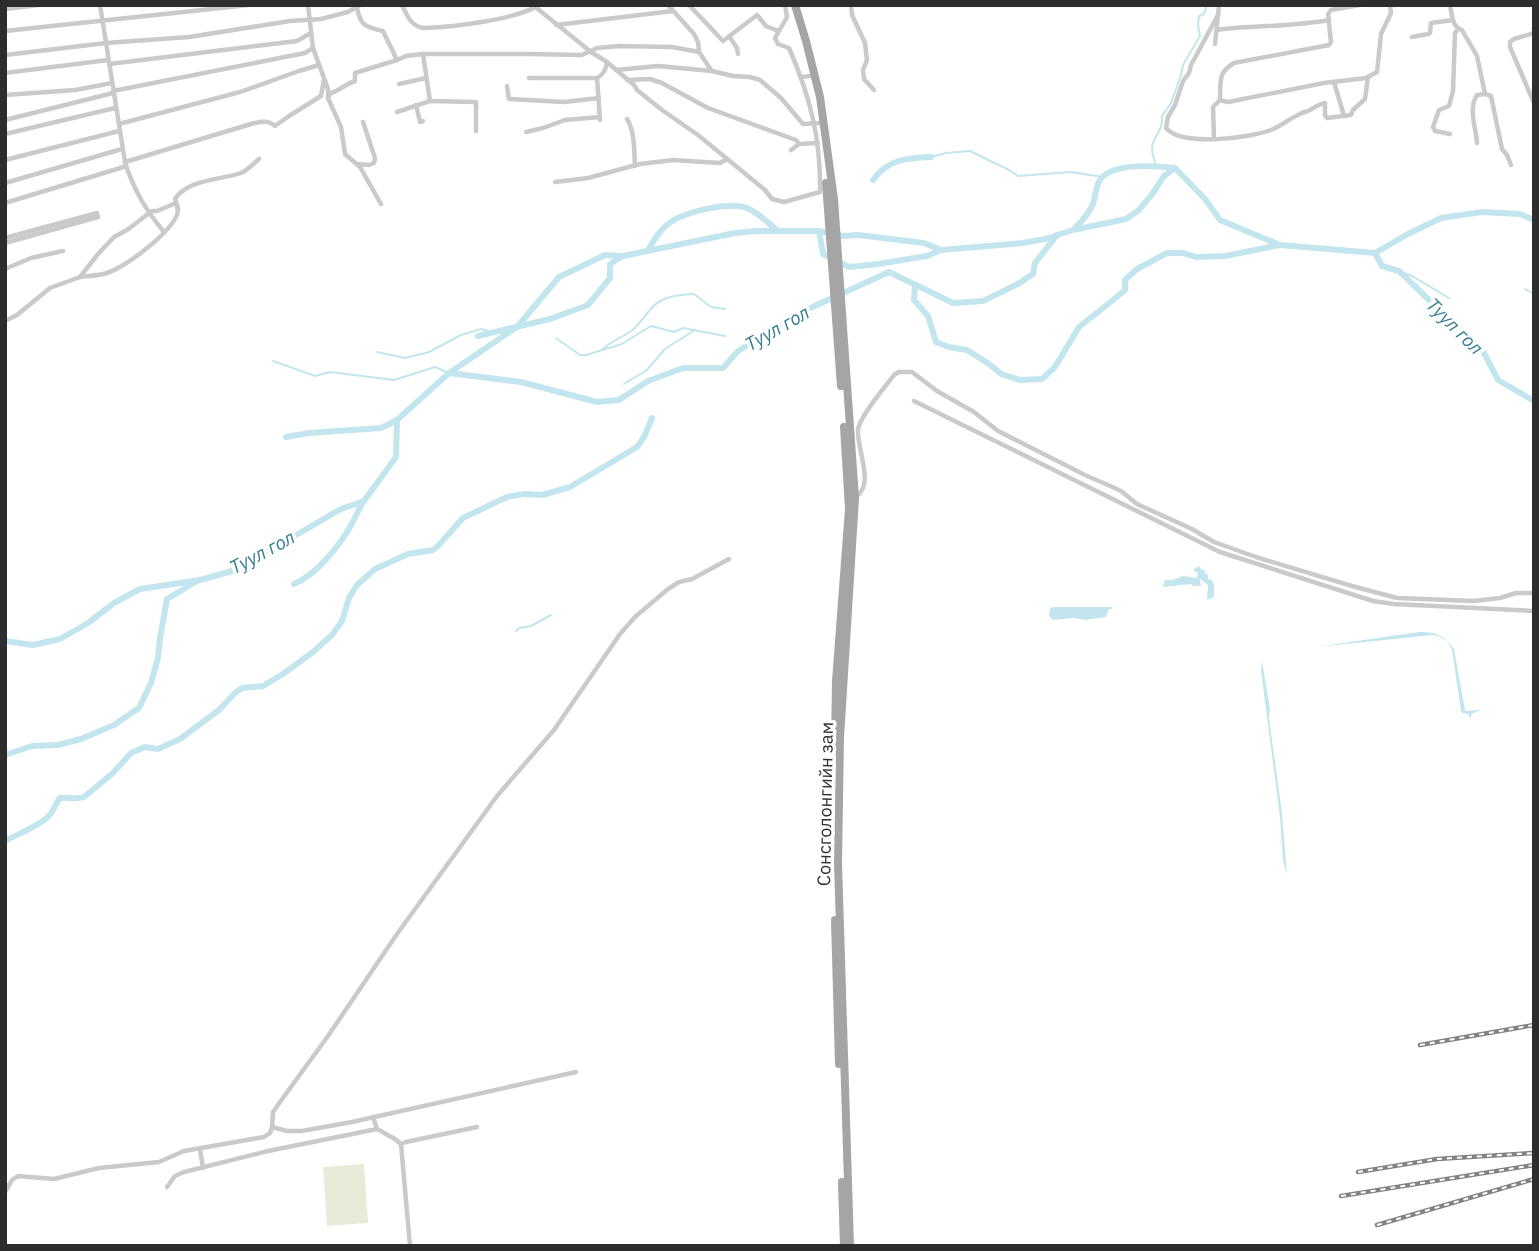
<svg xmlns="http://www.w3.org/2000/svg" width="1539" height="1251" font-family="'IBM Plex Sans',sans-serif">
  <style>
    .green { fill: #e7ecd9 }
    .water { fill: #c3e6ee }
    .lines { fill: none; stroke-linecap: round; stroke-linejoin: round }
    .stream { stroke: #c3e6ee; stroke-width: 2 }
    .river { stroke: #c3e6ee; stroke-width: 6 }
    .street { stroke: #cacaca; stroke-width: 4.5 }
    .primary { stroke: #a5a5a5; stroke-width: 8 }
    .rail-casing { stroke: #828282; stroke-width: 4.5 }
    .rail { stroke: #fff; stroke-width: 2; stroke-dasharray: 5; stroke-linecap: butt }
    .labels { text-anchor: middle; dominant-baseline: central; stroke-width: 7; stroke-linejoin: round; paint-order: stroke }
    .street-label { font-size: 18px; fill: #2d2d2d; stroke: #fff }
    .water-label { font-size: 19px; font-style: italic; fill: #327d8f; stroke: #fff }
  </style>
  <rect width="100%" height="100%" fill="#fff"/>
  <!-- green -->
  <polygon class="green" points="364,1164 368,1223 327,1226 323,1167"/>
  <!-- water -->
  <g class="water">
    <polygon points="1199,566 1202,570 1205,570 1206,571 1204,572 1208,575 1208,579 1212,580 1214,585 1214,597 1207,600 1208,585 1200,579 1201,586 1193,586 1191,584 1163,587 1165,580 1172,580 1183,576 1197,578 1198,573 1193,570"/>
    <polygon points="1053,607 1112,607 1112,609 1109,609 1106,617 1085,620 1074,618 1053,620 1049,616 1050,608"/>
    <path d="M 1419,632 C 1436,632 1444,635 1454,649 L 1465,710 L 1466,711 L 1482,710 L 1471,714 L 1471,720 L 1468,714 L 1462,713 L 1461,711 L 1452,650 L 1448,642 L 1442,638 L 1438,636 L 1433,635 L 1277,651 L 1316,647 Z"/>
    <polygon points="1262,661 1270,708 1269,718 1282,813 1287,876 1283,860 1280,817 1261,671"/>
  </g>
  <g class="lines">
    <!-- stream -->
    <g class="stream">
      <polyline points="931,157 946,153 970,151 1011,171 1018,176 1071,172 1103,177"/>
      <path d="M 1156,166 C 1155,161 1152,154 1152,149 C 1152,136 1164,131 1162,116 L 1171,103 L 1181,75 L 1183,65 L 1200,36 L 1198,25 L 1199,16 L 1204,14 L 1207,5"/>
      <polyline points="1533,261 1534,263"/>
      <polyline points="1399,271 1412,276 1449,298"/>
      <polyline points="1525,289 1534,294"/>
      <polyline points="556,338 580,355 586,355 622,344 651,326 674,332 683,328 725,336"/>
      <path d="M 603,349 C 611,341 621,338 631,331 C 638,326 643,318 649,311 C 660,296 677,295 694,294 L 711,307 L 725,309"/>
      <polyline points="377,352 405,358 429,352 461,335 481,329 492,332"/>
      <polyline points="273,361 315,376 330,372 394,380 435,367 449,373"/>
      <polyline points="624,384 647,370 665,349 695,330"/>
      <polyline points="516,631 519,628 531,626 551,615"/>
    </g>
    <!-- river -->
    <g class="river">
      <path d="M 873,180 C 888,159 907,158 931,157"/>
      <path d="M 1075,228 C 1081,222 1088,215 1092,206 C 1096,198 1095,187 1100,180 C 1112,162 1157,166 1175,168"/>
      <polyline points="819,231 823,254 849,267 878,264 927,256 941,250 1023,243 1045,239 1073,230 1126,219 1139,210 1153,193 1164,176 1175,168 1205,199 1220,220 1280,245 1375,253 1408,234 1441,218 1482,212 1520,214 1534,220"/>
      <path d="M 648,250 C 654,240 659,231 668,224 C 683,212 729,201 747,208 C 759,213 768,223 778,231"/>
      <polyline points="1375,253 1382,266 1399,271 1484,353 1498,380 1534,401"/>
      <polyline points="915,285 914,300 928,316 936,342 949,347 967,350 989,364 1001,374 1020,380 1042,379 1055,367 1079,327 1113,300 1125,290 1125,280 1137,269 1167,253 1183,253 1196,257 1225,256 1280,245"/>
      <polyline points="478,336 550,319 588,305 610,278 610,264 623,256 735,233 757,231 819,231 843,236 858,235 924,243 941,250"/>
      <polyline points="449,373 517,327 559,277 605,255 621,256"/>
      <polyline points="286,437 309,433 381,428 397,420"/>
      <path d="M 294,584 C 314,576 335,551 347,532 C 353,523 357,512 363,502"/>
      <polyline points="5,641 33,645 60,639 88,623 114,603 140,589 200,580 236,570 341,509 364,501 396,457 397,420 449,373 521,382 597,402 619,400 648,381 683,368 723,368 738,351 806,310 889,272 953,303 983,301 1018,284 1033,274 1035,263 1057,235"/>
      <polyline points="5,755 32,746 58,745 81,739 114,725 139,708 151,683 158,658 160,638 167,599 197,581"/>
      <path d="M 5,839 L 7,840 C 20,833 37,827 48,817 C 53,812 55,804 60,798 C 68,797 76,800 84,797 L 113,773 L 131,753 L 145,747 L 158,749 L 180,739 L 219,710 L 235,693 L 242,688 L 263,686 L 283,674 L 313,652 L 332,635 L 342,621 L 349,598 L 357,585 L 375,569 L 408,554 L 433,550 L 438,546 L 463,518 L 507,497 L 524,494 L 542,495 L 570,487 L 637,447 L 644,437 L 652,418"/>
    </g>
    <!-- street -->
    <g class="street">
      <polyline points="100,5 125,162"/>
      <polyline points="308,5 313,48 328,89 328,98 341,127 345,154 360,167 381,204"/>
      <path d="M 402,5 C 407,15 411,27 424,28 C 452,27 516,20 539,5"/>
      <path d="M 533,5 L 591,52 L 607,62 L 634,85 L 637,90 L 662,110 L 698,135 L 765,190 L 772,199 L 784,202 L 820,192 C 821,139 810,96 789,48 L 778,44 L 775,38 L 787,17 L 785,5"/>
      <polyline points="668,5 694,34 698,42 699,52 711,70"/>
      <polyline points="689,5 723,41 757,15 766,26 778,31"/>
      <polyline points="851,5 852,15 865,43 867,60 863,70 864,79 874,90"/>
      <path d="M 1450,5 C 1452,15 1452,27 1462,30 L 1477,56 L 1485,94 L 1491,96 L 1502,149 L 1507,155 L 1511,165"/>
      <path d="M 357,8 C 361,27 366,27 383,31 L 397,60 L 406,56 L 423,54 L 528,54 L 582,55 L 597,48 L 619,46 L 672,47 L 699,52"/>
      <polyline points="5,9 39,5"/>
      <path d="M 1218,15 L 1191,65 L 1189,73 L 1183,81 L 1175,105 L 1168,117 L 1166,128 C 1182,147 1249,138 1271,130 C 1282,126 1290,118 1300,114 C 1303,112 1307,112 1310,110 C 1316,107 1318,104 1325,103 L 1325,115 L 1327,118 L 1351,115 L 1353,110 L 1365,99 L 1368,77"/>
      <polyline points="556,25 673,11"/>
      <path d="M 1217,30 C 1254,25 1292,27 1329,20"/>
      <polyline points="5,31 249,5"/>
      <polyline points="1534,33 1514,39 1510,42 1510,47 1534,103"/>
      <polyline points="729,36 737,48 738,54"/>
      <polyline points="1412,37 1428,34 1430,33 1431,23 1453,20"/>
      <polyline points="1215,44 1219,5"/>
      <polyline points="423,54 430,101 476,102 476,131"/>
      <polyline points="5,55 106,43 189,37 290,21 321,19 348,12 360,5"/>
      <polyline points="109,64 297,41 311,33"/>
      <polyline points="616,70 658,66 712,71 733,76 750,77 760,80 781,98 803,124 819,123"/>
      <polyline points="5,73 108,60"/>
      <polyline points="802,77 810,76"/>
      <polyline points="529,78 597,78"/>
      <polyline points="627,80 650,79 662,83 708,108 796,140 799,144 818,143"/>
      <polyline points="1334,82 1344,116"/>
      <polyline points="399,84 426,78"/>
      <polyline points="507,86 509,99 564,102 599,98"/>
      <polyline points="113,91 305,53 313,48"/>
      <polyline points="5,95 75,90 112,83"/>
      <path d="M 329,96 L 331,93 C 340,90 346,84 355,81 L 355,73 L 397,60"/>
      <polyline points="1220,100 1228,102 1324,83 1366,78 1377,72 1381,34 1391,13 1390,5"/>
      <polyline points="416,105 420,122 423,121"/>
      <polyline points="397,112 430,101"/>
      <path d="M 627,119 C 635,132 634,150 635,166"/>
      <polyline points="5,120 113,93"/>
      <path d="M 600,120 L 597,78 C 603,75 606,69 607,63"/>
      <polyline points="119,124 240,92 299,71 319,65"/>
      <polyline points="526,132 543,128 565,120 600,117"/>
      <polyline points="5,134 115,108"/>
      <polyline points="1450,134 1435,131 1433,127 1439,110 1449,106 1453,91 1455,33 1458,29"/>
      <path d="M 1214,139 L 1213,107 L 1220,100 C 1221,82 1217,73 1234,63 L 1329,45 L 1331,42 L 1328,14 L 1331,10 L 1360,5"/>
      <path d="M 1477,143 C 1476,128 1468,108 1477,95 L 1485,94"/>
      <polyline points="791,150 799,144"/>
      <polyline points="5,160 119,131"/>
      <polyline points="357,164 369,165 374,163 375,158 363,122"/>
      <path d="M 126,166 C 136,193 145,209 164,232"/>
      <polyline points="555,182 588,178 640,164 673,160 720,163 727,159"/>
      <polyline points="5,183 122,149"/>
      <path d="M 5,203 L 117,169 L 126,166 L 125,162 L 251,124 C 260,122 268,119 275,126 L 289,116 L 321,96 L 324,80"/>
      <polyline points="5,238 97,213 98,217"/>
      <polyline points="5,243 98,217"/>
      <polyline points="5,269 31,258 63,251"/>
      <path d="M 80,277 C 88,276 98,276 107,273 C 127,266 169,234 177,215 C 179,209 177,204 175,199 C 188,179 221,180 241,173 C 248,170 253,164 259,159"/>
      <polyline points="5,321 17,315 50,288 80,277 98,254 114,237 127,230 152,211 157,211 176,203"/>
      <polyline points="914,401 1220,552 1373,601 1394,604 1534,611"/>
      <path d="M 856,497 C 875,484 857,451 858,430 C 859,417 885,387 894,375 L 899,372 L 912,372 L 937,391 L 974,412 L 998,431 L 1085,475 L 1108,485 L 1121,491 L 1137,504 L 1192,529 L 1214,542 L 1256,557 L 1352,586 L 1397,598 L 1474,601 L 1500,598 L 1516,593 L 1534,593"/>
      <polyline points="373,1117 377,1129 395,1139 401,1144 410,1246"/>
      <polyline points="272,1127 273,1112 280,1102 328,1036 397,934 497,796 554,730 620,634 635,617 668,589 679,582 692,579 729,559"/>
      <polyline points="401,1144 406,1142 477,1127"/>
      <polyline points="200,1149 203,1168"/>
      <polyline points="167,1187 175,1176 184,1172 268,1151 377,1129"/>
      <polyline points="5,1192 12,1180 18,1176 54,1179 99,1168 159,1162 184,1151 264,1137 270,1133 272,1127 287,1131 302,1131 352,1122 576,1072"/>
    </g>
    <!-- primary -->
    <g class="primary">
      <polyline points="795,5 806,41 820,97 834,199 855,498 840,738 838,863 850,1246"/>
      <polyline points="826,183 841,386"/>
      <polyline points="835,742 836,681 849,509 844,427"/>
      <polyline points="835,920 839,1064"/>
      <polyline points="842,1182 844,1246"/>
    </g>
    <defs>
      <g id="rail">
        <polyline points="1420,1045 1534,1025"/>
        <polyline points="1358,1172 1437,1159 1534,1153"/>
        <polyline points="1341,1196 1534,1165"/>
        <polyline points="1377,1225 1534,1179"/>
      </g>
    </defs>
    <!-- rail casing -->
    <use href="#rail" class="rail-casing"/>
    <!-- rail -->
    <use href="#rail" class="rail"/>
  </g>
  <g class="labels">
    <!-- street labels -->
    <g class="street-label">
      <text transform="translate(825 804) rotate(-89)">Сонсголонгийн зам</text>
    </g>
    <!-- water labels -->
    <g class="water-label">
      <text transform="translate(1455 326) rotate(45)">Туул гол</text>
      <text transform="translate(777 328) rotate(-30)">Туул гол</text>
      <text transform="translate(262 552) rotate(-28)">Туул гол</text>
    </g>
  </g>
  <!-- border -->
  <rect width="1539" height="1251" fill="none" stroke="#2d2d2d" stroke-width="14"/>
</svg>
